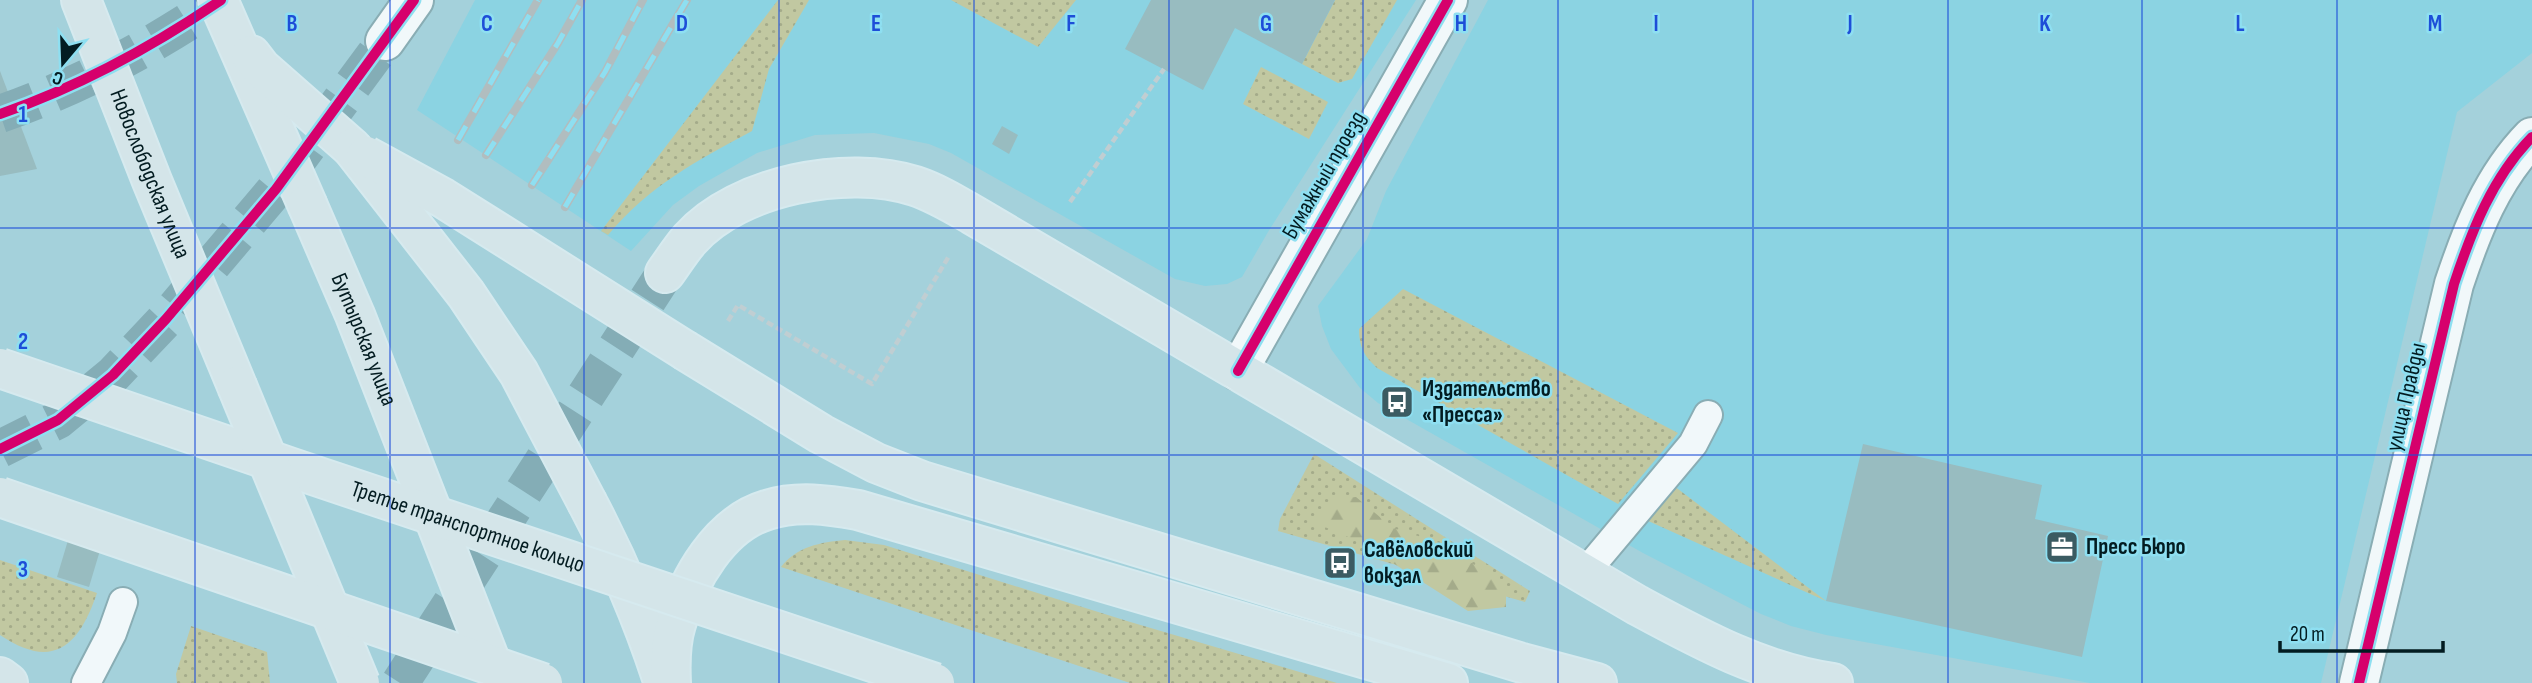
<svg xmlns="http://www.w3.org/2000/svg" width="2532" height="683" font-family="'Sofia Sans Condensed',sans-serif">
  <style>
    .built { fill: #8bd3e2 }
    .grass { fill: url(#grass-dots) }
    .forest { fill: url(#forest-firs) }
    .building { fill: #98bcc0 }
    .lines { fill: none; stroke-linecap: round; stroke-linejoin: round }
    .tertiary-tunnel { stroke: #84adb6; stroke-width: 38; stroke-dasharray: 38 19; stroke-linecap: butt }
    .primary-tunnel { stroke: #84adb6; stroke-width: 38; stroke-dasharray: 38 19; stroke-linecap: butt }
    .service-casing { stroke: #89adb4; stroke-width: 32 }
    .minor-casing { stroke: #89adb4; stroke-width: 42 }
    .tertiary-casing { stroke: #89adb4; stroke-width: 42 }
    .primary-casing { stroke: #d6eaef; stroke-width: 42 }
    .path { stroke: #c0ced2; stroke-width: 4.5; stroke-dasharray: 7 3.5; stroke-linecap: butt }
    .service { stroke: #f1f8fa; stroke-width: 28 }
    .minor { stroke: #f1f8fa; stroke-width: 38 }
    .tertiary { stroke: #f1f8fa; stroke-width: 38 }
    .primary { stroke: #d4e5e9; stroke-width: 38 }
    .rail-casing { stroke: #b1bdbf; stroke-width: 8 }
    .rail { stroke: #8edff1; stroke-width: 5; stroke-dasharray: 16; stroke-linecap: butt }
    .primary-bridge-casing { stroke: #d6eaef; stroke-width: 42; stroke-linecap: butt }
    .primary-bridge { stroke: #d4e5e9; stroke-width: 38 }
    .cycleway-casing { stroke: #8edff1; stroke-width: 15 }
    .cycleway { stroke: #d6006c; stroke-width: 10 }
    .grid { fill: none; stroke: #1d4ed8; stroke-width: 2; stroke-opacity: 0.55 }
    .labels { text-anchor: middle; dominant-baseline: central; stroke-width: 5; stroke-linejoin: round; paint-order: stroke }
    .street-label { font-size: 23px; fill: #031c21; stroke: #8edff1 }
    .poi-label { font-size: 23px; font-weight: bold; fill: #031c21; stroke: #8edff1; text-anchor: start }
    .grid-label { font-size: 23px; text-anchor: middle; font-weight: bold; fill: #1d4ed8; stroke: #8edff1; stroke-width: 5; stroke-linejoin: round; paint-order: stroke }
  </style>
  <defs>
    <pattern id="grass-dots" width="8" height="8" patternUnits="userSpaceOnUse" patternTransform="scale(1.75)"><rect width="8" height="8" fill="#c1c8a1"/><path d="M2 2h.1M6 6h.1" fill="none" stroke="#a4ab8a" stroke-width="1.8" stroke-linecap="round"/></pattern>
    <pattern id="forest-firs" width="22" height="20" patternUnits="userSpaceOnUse" patternTransform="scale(1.75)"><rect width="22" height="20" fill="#c1c8a1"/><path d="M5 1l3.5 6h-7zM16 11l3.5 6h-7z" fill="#a4ab8a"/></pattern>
  </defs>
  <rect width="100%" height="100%" fill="#a4d1db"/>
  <!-- built -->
  <g class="built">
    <polygon points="475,0 1416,0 1268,232 1242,277 1227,284 1205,286 1175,279 951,153 929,144 874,133 815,135 757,153 699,186 673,205 631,251 417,110"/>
    <polygon points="1488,0 2532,0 2532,53 2457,112 2321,683 2090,683 1826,635 1791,626 1761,614 1643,553 1378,403 1360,388 1331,349 1322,326 1318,306 1367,239 1386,191"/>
  </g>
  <!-- grass -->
  <g class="grass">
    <path d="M 778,0 L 809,0 L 769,69 L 752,131 C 695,162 650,185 608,235 L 601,231 Z"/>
    <polygon points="951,0 1076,0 1038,47"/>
    <polygon points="1335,0 1397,0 1352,79 1338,83 1302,64"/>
    <polygon points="1261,67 1328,102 1309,139 1243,104"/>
    <path d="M 1403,289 L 1678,433 L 1618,504 L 1377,368 C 1364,356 1359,347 1359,329 Z"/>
    <polygon points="1314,454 1530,591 1525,602 1278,531 1280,519"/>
    <polygon points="1674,486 1826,601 1646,520"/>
    <path d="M 845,540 L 884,545 L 1127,621 L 1337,683 L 1130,683 L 781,567 C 796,547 821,542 845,540 Z"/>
    <path d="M 0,560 L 97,593 C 79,646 53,671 0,635 Z"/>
    <polygon points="191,626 267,652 270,683 177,683 176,674"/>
  </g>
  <!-- forest -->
  <polygon class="forest" points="1356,497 1393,528 1437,542 1506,584 1506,607 1468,611 1360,542 1313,522 1332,499"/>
  <!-- building -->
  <g class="building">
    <polygon points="1151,0 1335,0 1302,64 1235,28 1203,90 1125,49"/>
    <polygon points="0,71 37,169 0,176"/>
    <polygon points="1002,126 1018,135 1009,154 992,144"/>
    <polygon points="1863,444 2042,485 2035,519 2108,536 2082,657 1826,601"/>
    <polygon points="69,537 101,547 89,587 57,577"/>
  </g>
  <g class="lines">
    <!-- tertiary-tunnel -->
    <g class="tertiary-tunnel">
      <path d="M 0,114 C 78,87 152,47 221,0"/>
      <polyline points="0,449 58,420 113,375 166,319 276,189 385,41"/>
    </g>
    <!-- primary-tunnel -->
    <polyline class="primary-tunnel" points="400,683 665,273"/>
    <defs>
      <g id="service">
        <polyline points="1584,574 1693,444 1708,415"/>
        <polyline points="86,683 112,633 123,602"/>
      </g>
      <g id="minor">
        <polyline points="1238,371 1448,0"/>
        <path d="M 2359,683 L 2454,284 C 2472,230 2492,178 2532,137"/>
      </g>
      <polyline id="tertiary" points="385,41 414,0"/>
      <g id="primary">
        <path id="s1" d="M 81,0 L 152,181 L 237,386"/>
        <polyline points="218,0 307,204"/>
        <polyline points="251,55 261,68 352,148"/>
        <path d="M 665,273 C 673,262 681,249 690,239 C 738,185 848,164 915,186 C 936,193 954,204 973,215 L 1637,605 C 1700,639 1762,673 1833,683"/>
        <polyline points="686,351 821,434 876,463 922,481 1522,663 1597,683"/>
        <path d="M 588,504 C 618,561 643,619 663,681"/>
        <polyline points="0,677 8,683"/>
        <path d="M 671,683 C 670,663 670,643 676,624 C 688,579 720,524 767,510 C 797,500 829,505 858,510 L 1448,683"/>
      </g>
    </defs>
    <!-- service casing -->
    <use href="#service" class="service-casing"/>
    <!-- minor casing -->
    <use href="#minor" class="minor-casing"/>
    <!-- tertiary casing -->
    <use href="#tertiary" class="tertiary-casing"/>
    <!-- primary casing -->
    <use href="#primary" class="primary-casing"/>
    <!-- path -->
    <g class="path">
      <polyline points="1070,202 1164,69"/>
      <polyline points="728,321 738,305 872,384 949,256"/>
    </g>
    <!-- service -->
    <use href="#service" class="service"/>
    <!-- minor -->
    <use href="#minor" class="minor"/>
    <!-- tertiary -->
    <use href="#tertiary" class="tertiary"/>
    <!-- primary -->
    <use href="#primary" class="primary"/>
    <defs>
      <g id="rail">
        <polyline points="458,140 538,0"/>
        <polyline points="486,155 558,43 582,0"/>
        <polyline points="532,185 605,72 643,0"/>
        <polyline points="565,207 687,0"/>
      </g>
    </defs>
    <!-- rail casing -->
    <use href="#rail" class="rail-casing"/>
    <!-- rail -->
    <use href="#rail" class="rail"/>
    <defs>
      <g id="primary-bridge">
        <polyline points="352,148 466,294 519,373 588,504"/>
        <polyline points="366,156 443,198 686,351"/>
        <path id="s2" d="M 307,204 L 355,315 L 489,658"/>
        <path id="s3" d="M 0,368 L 292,468 L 935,683"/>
        <polyline points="237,386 360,683"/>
        <polyline points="0,497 543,683"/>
      </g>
    </defs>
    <!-- primary-bridge casing -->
    <use href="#primary-bridge" class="primary-bridge-casing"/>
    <!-- primary-bridge -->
    <use href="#primary-bridge" class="primary-bridge"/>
    <defs>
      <g id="cycleway">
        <path d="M 0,114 C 78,87 152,47 221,0"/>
        <polyline points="1238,371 1448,0"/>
        <polyline points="0,449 58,420 113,375 166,319 276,189 414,0"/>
        <path d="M 2359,683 L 2454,284 C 2472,230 2492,178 2532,137"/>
      </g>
    </defs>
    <!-- cycleway casing -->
    <use href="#cycleway" class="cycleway-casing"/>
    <!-- cycleway -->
    <use href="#cycleway" class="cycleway"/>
  </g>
  <!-- grid -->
  <path class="grid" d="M 195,0 L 195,683M 390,0 L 390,683M 584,0 L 584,683M 779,0 L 779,683M 974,0 L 974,683M 1169,0 L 1169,683M 1363,0 L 1363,683M 1558,0 L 1558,683M 1753,0 L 1753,683M 1948,0 L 1948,683M 2142,0 L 2142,683M 2337,0 L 2337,683M 0,228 L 2532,228M 0,455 L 2532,455"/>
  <!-- icons -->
  <defs>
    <symbol id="bus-square" viewBox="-11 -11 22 22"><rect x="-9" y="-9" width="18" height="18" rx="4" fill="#3b5b62" stroke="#8edff1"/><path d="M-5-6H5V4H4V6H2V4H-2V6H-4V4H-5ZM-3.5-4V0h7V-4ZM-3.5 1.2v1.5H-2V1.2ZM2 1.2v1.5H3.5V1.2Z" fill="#fff"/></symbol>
    <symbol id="office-square" viewBox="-11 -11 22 22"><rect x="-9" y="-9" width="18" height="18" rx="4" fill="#3b5b62" stroke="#8edff1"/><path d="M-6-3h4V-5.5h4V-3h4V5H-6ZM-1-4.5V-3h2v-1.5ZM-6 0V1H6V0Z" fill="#fff"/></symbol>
  </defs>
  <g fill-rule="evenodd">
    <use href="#bus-square" x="1378" y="383" width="38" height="38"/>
    <use href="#office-square" x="2043" y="528" width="38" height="38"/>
    <use href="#bus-square" x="1321" y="544" width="38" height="38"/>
  </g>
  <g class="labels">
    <!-- street labels -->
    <g class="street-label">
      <text stroke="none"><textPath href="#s1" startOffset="187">Новослободская улица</textPath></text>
      <text transform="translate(1324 175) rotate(-60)">Бумажный проезд</text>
      <text stroke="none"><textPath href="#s2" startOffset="147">Бутырская улица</textPath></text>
      <text transform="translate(2406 397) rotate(-77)">улица Правды</text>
      <text stroke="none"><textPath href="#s3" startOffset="494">Третье транспортное кольцо</textPath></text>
    </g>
    <!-- poi labels -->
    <g class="poi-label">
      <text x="1422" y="389">Издательство<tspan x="1422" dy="26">«Пресса»</tspan></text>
      <text x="2086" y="547">Пресс Бюро</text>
      <text x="1364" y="550">Савёловский<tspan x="1364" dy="26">вокзал</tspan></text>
    </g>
  </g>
  <g class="grid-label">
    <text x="292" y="31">B</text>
    <text x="487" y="31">C</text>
    <text x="682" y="31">D</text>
    <text x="876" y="31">E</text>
    <text x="1071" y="31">F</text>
    <text x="1266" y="31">G</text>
    <text x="1461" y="31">H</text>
    <text x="1656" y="31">I</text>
    <text x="1850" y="31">J</text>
    <text x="2045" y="31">K</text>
    <text x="2240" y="31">L</text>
    <text x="2435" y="31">M</text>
    <text x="23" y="122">1</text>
    <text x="23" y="349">2</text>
    <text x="23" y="577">3</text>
  </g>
  <!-- north arrow -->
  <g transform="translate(63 63) rotate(199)" stroke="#8edff1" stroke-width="5" paint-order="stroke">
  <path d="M0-5L12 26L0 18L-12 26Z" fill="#031c21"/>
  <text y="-10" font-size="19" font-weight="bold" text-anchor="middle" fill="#031c21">С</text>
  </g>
  <!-- scale -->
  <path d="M2280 641v10h163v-10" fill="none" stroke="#031c21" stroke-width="3.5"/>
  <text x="2290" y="641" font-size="21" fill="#031c21" stroke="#8edff1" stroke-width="5" paint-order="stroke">20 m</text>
</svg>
